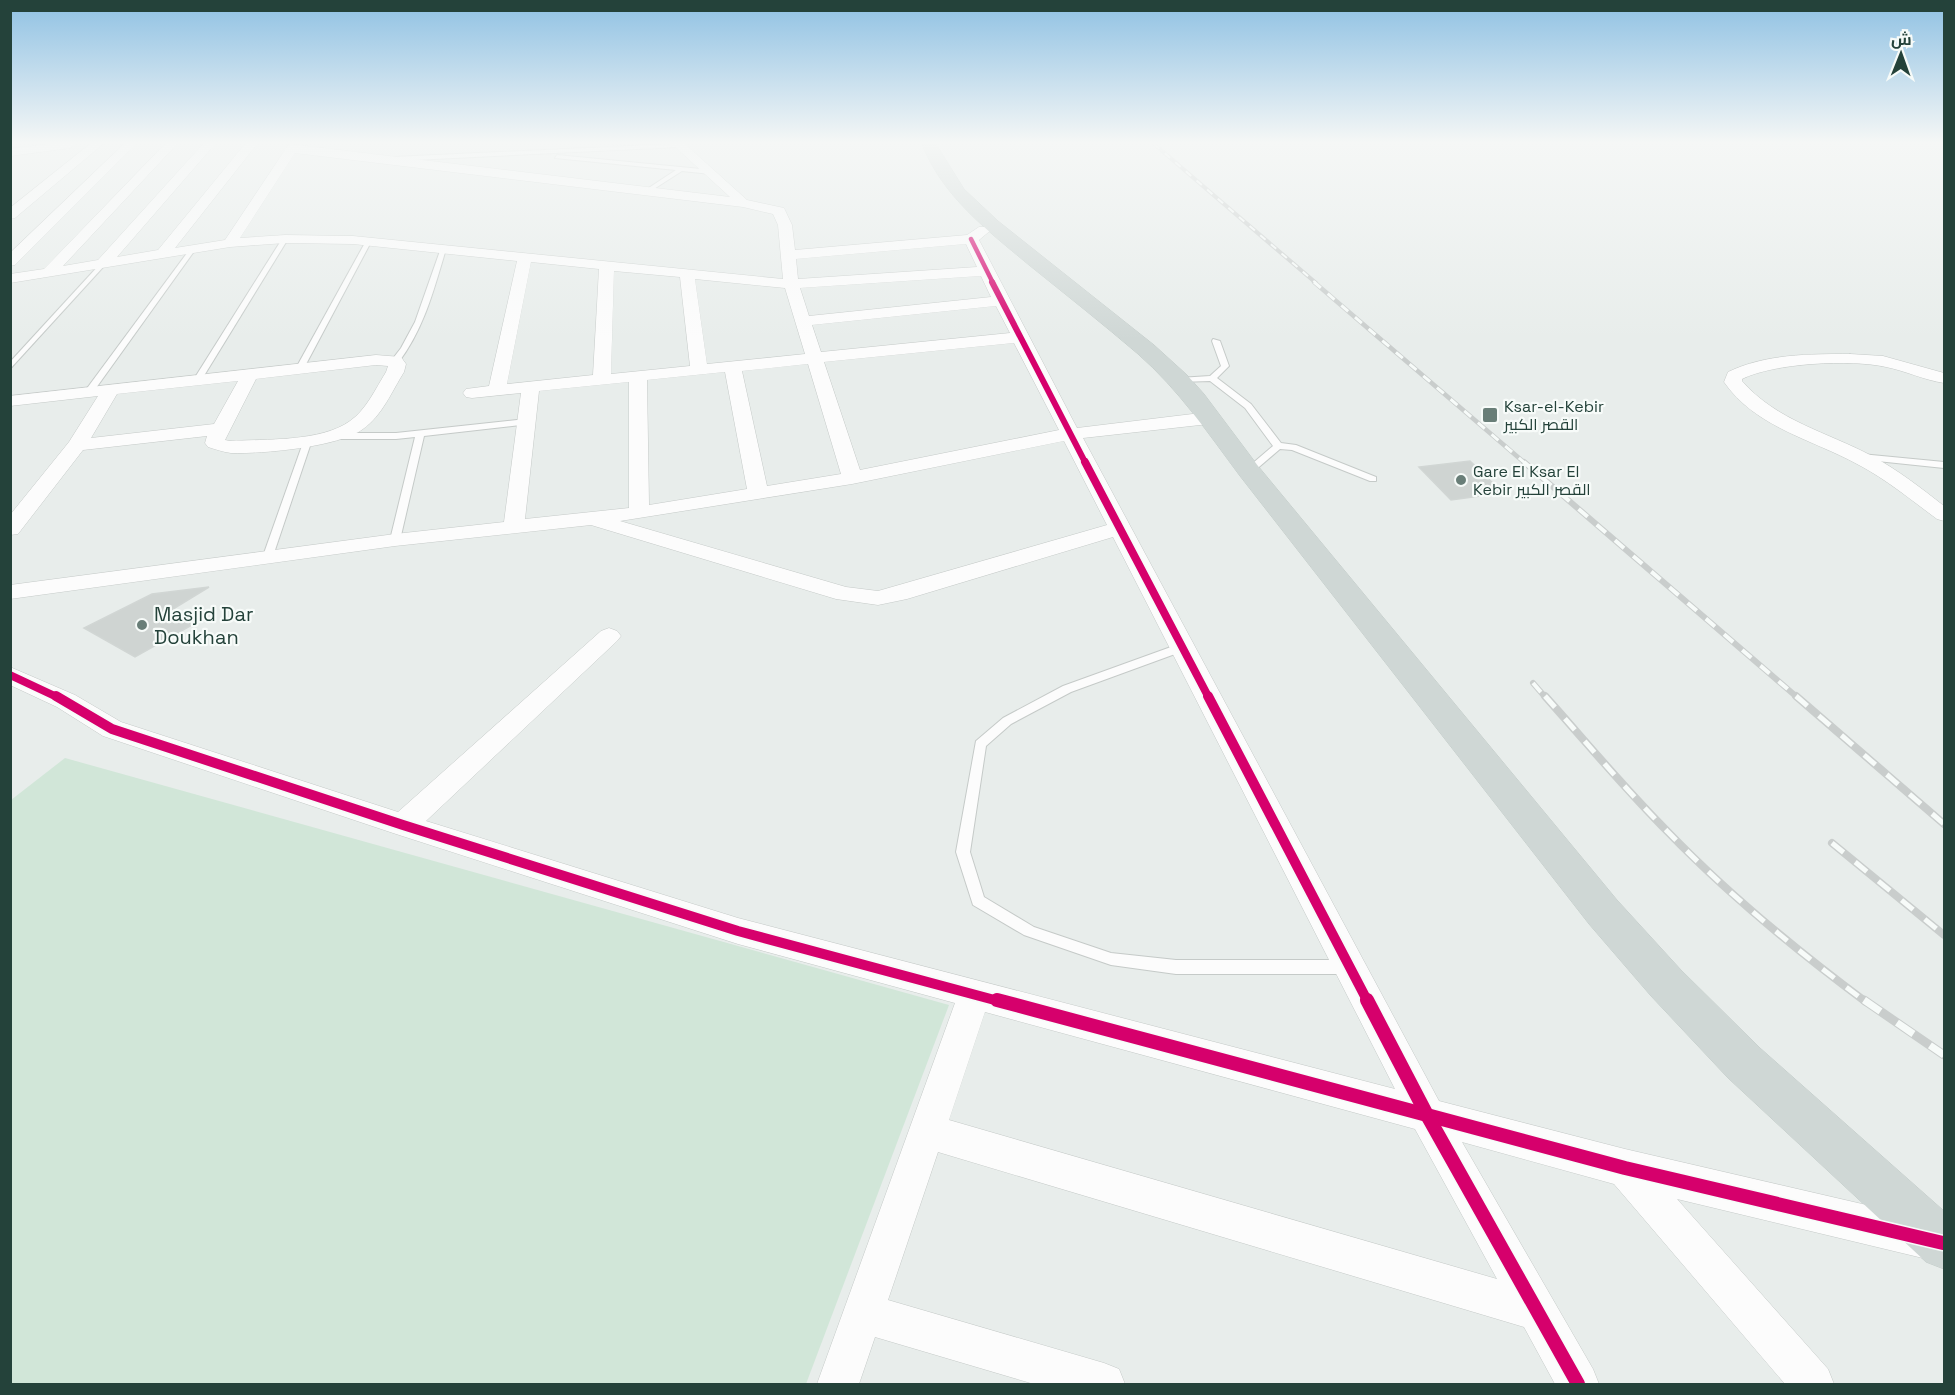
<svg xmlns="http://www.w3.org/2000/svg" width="1955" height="1395" font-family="'Space Grotesk',Cairo,sans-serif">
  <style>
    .green { fill: #d1e6d8 }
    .building { fill: #cfd4d2; stroke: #d1d6d4; stroke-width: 1.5 }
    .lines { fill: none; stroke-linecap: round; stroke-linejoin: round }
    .service-casing { stroke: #c5cac8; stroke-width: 2 }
    .minor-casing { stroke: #c5cac8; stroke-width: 1 }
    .primary-casing { stroke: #c3ccc9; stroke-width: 1 }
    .service { fill: #fcfcfc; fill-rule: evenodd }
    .minor { fill: #fcfcfc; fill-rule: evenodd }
    .primary { fill: #cfd7d5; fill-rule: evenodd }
    .rail-far4-casing { stroke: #c9cdcc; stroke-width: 4 }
    .rail-far3-casing { stroke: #c9cdcc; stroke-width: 4.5 }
    .rail-far2-casing { stroke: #c9cdcc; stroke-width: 6 }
    .rail-far1-casing { stroke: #c9cdcc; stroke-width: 8 }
    .rail-casing { stroke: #c9cdcc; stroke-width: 9 }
    .rail-far4 { stroke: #f7fbf9; stroke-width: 2; stroke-dasharray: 7; stroke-linecap: butt }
    .rail-far3 { stroke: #f7fbf9; stroke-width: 3; stroke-dasharray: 9; stroke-linecap: butt }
    .rail-far2 { stroke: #f7fbf9; stroke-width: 4; stroke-dasharray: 12; stroke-linecap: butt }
    .rail-far1 { stroke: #f7fbf9; stroke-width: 5; stroke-dasharray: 15; stroke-linecap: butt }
    .rail { stroke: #f7fbf9; stroke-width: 7; stroke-dasharray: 20; stroke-linecap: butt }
    .cycleway-far4-casing { stroke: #f7fbf9; stroke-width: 7 }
    .cycleway-far3-casing { stroke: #f7fbf9; stroke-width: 8 }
    .cycleway-far2-casing { stroke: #f7fbf9; stroke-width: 11 }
    .cycleway-far1-casing { stroke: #f7fbf9; stroke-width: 14 }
    .cycleway-casing { stroke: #f7fbf9; stroke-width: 17 }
    .cycleway-far4 { stroke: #d6006c; stroke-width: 4.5 }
    .cycleway-far3 { stroke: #d6006c; stroke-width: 6 }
    .cycleway-far2 { stroke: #d6006c; stroke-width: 8 }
    .cycleway-far1 { stroke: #d6006c; stroke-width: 10 }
    .cycleway { stroke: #d6006c; stroke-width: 14 }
    .poi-dot { fill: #697e78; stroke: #f7fbf9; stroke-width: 2 }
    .labels { text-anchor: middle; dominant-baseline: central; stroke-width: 4.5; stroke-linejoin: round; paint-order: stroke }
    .far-poi-label { font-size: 16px; fill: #24423a; stroke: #f7fbf9; text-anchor: start }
    .poi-label { font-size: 20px; fill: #24423a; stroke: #f7fbf9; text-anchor: start }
  </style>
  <rect width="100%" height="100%" fill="#e8edeb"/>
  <!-- green -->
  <polygon class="green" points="65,758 949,1005 806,1384 11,1384 11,800"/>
  <!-- building -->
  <g class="building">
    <polygon points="1470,461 1503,493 1451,500 1419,467"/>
    <polygon points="209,587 173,609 199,621 135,657 84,628 152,594"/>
  </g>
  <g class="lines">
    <defs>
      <g id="service">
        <polygon points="672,144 682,145 679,147 393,161 390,159 393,157"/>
        <polygon points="557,155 711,170 714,172 711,174 682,171 646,194 644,191 676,170 555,158"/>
        <polygon points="285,237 288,239 202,379 195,381 194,379 282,239"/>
        <polygon points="366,241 371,242 304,368 297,370 296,368"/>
        <path d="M 441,248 L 446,249 C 434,289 424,329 398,363 L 392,363 L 391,361 L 401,348 L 415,322 Z"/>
        <polygon points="190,249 195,250 91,395 85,395 85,391"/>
        <polygon points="100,264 105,265 10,369 10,362"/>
        <polygon points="1213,339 1220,341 1229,366 1217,378 1251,404 1281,443 1296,445 1376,477 1376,481 1370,481 1292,450 1280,449 1252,473 1246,473 1246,469 1273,446 1245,408 1210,381 1179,382 1175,380 1179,378 1210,376 1221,366 1212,341"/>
        <polygon points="526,419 529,420 529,424 424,436 400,540 395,543 390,540 415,437 396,439 336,439 332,436 336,433 396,433"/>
        <polygon points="308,437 312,440 273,556 268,559 264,558 263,556 304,440"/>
        <polygon points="1861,454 1944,462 1944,468 1858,459 1856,457"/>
        <polygon points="1182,643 1186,644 1188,647 1186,650 1071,692 1011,724 986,746 970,852 984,897 1034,927 1111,953 1176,960 1348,960 1353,962 1356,967 1353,972 1348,974 1176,974 1111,965 1024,935 973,905 956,852 976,741 1003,718 1063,686"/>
      </g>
      <g id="minor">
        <polygon points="49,144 76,144 70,148 10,156 10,149"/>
        <polygon points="90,144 103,144 15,218 10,219 10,208"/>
        <polygon points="124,144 136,144 15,265 10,266 10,253"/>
        <path d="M 165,144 L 177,144 L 63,266 L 98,260 L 203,144 L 215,144 L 117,257 L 158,250 L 245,144 L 257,144 L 175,248 L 225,240 L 289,144 L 730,197 L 672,144 L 685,144 L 747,200 L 784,208 L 792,225 L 795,250 L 967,235 L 979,227 L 989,227 L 991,230 L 979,240 L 1077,428 L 1209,412 L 1216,414 L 1218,418 L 1216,422 L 1209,424 L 1083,438 L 1439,1101 L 1625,1149 L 1927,1219 L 1941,1225 C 1945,1236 1945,1242 1941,1253 L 1927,1259 L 1677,1199 L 1828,1369 L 1834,1384 L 1785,1384 L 1614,1184 L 1462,1142 L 1593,1369 L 1599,1384 L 1555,1384 L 1524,1327 L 938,1152 L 888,1300 L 1104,1363 L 1119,1369 L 1125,1384 L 1034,1384 L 875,1337 L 859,1384 L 817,1384 L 955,1003 L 738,944 L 393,833 L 103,736 L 57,707 L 10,685 L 10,667 L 75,695 L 121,722 L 398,812 L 601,631 L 609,628 L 617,631 L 621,636 L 617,641 L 426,821 L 738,918 L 1395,1089 L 1113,537 L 907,599 L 878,605 L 836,599 L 591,525 L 395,546 L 10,599 L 10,585 L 395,534 L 504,522 L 521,393 L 472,398 L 466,397 L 463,393 L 466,389 L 489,386 L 517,261 L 353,244 L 285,243 L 230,247 L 10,283 L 10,274 L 44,269 ZM 295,153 L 743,207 L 773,214 L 778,225 L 783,279 L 353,236 L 285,235 L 240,238 ZM 966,244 L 977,267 L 798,279 L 796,259 ZM 531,262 L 599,269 L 593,375 L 507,384 ZM 614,271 L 680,277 L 690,366 L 611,374 ZM 981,276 L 991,297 L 809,316 L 800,288 ZM 695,279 L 785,288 L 805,354 L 707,364 ZM 996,306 L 1010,333 L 821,352 L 812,325 ZM 1014,343 L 1059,430 L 860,470 L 824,362 ZM 808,364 L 841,474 L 767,486 L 742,371 ZM 725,372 L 747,489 L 649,505 L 647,380 ZM 629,382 L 629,508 L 525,519 L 539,391 ZM 1064,441 L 1107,525 L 878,591 L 846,587 L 620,521 L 852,484 ZM 985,1012 L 1415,1129 L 1497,1279 L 949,1120 Z"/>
        <path d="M 1850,354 L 1883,356 L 1944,373 L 1944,383 C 1924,380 1906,371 1886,367 C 1851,359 1774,363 1742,379 L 1742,381 C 1777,421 1827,432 1872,456 C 1898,470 1921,488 1944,506 L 1944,521 L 1937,519 C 1911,500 1886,479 1857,464 C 1811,439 1755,427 1724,382 L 1728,372 C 1765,354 1809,354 1850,354 Z"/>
        <path d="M 376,355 L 401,357 L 406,364 L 404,372 C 392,391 382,416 363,429 C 339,447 262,454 231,453 C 223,452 215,449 208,447 L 205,443 L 207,436 L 83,450 L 18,534 L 10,535 L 10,515 L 69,442 L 98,396 L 10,406 L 10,396 ZM 376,365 L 388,366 L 386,372 C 376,388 366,410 350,421 C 321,442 265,439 230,441 L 225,440 L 256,379 ZM 238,381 L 214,424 L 91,438 L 117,394 Z"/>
      </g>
      <path id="primary" d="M 922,144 L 936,144 L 964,189 L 998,221 L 1154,345 L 1187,375 L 1204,394 L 1258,466 L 1617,900 L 1681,970 L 1760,1048 L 1944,1211 L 1944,1269 L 1926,1262 L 1728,1078 L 1651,996 L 1589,924 L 1240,476 C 1208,433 1179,390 1138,354 C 1103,324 1065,294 1029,265 C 987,230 942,196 922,144 Z"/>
    </defs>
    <!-- service casing -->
    <use href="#service" class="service-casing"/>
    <!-- minor casing -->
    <use href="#minor" class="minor-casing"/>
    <!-- primary casing -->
    <use href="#primary" class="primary-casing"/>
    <!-- service -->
    <use href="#service" class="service"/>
    <!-- minor -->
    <use href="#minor" class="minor"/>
    <!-- primary -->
    <use href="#primary" class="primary"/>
    <defs>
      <polyline id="rail-far4" points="1154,144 1316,283"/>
      <polyline id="rail-far3" points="1314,282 1526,464"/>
      <g id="rail-far2">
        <polyline points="1524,462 1798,698"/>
        <polyline points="1533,683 1546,698"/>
      </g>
      <g id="rail-far1">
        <path d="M 1545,696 C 1586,742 1625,789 1668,832 C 1728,894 1796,950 1866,1002"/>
        <polyline points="1796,696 1944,824"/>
        <polyline points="1832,843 1944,935"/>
      </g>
      <polyline id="rail" points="1864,1000 1944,1055"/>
    </defs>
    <!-- rail-far4 casing -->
    <use href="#rail-far4" class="rail-far4-casing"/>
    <!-- rail-far3 casing -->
    <use href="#rail-far3" class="rail-far3-casing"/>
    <!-- rail-far2 casing -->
    <use href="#rail-far2" class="rail-far2-casing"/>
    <!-- rail-far1 casing -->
    <use href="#rail-far1" class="rail-far1-casing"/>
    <!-- rail casing -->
    <use href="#rail" class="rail-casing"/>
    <!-- rail-far4 -->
    <use href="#rail-far4" class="rail-far4"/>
    <!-- rail-far3 -->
    <use href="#rail-far3" class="rail-far3"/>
    <!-- rail-far2 -->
    <use href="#rail-far2" class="rail-far2"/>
    <!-- rail-far1 -->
    <use href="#rail-far1" class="rail-far1"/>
    <!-- rail -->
    <use href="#rail" class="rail"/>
    <defs>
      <polyline id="cycleway-far4" points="971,239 993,283"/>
      <polyline id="cycleway-far3" points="992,282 1086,464"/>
      <g id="cycleway-far2">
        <polyline points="1085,462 1209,698"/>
        <polyline points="10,675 59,698"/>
      </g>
      <g id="cycleway-far1">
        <polyline points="56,696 112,729 403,825 738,931 1002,1002"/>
        <polyline points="1208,696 1368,1002"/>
      </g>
      <g id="cycleway">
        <polyline points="997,1000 1625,1168 1943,1243"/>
        <polyline points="1367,1000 1427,1115 1578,1384"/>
      </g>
    </defs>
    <!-- cycleway-far4 casing -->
    <use href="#cycleway-far4" class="cycleway-far4-casing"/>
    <!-- cycleway-far3 casing -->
    <use href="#cycleway-far3" class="cycleway-far3-casing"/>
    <!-- cycleway-far2 casing -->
    <use href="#cycleway-far2" class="cycleway-far2-casing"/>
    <!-- cycleway-far1 casing -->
    <use href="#cycleway-far1" class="cycleway-far1-casing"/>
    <!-- cycleway casing -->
    <use href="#cycleway" class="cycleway-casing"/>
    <!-- cycleway-far4 -->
    <use href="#cycleway-far4" class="cycleway-far4"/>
    <!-- cycleway-far3 -->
    <use href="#cycleway-far3" class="cycleway-far3"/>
    <!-- cycleway-far2 -->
    <use href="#cycleway-far2" class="cycleway-far2"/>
    <!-- cycleway-far1 -->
    <use href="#cycleway-far1" class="cycleway-far1"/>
    <!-- cycleway -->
    <use href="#cycleway" class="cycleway"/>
  </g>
  <!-- sky -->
  <linearGradient id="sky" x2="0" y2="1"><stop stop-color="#8fc1e3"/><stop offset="0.42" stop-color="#f5f7f6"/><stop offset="1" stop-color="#f5f7f6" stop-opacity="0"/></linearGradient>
  <rect width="1955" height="339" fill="url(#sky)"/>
  <!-- markers -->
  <g class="poi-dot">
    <rect x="1482" y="407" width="16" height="16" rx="3"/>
    <circle cx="1461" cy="480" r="6"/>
    <circle cx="142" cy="625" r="6"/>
  </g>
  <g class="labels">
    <!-- far-poi labels -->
    <g class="far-poi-label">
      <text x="1504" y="406">Ksar-el-Kebir<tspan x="1504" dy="18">القصر الكبير</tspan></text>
      <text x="1473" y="471">Gare El Ksar El<tspan x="1473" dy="18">Kebir القصر الكبير</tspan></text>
    </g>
    <!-- poi labels -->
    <g class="poi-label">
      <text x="154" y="614">Masjid Dar<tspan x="154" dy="23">Doukhan</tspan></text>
    </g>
  </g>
  <!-- border -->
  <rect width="1955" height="1395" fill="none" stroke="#24423a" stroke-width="24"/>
  <!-- north arrow -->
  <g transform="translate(1901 54) rotate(1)" stroke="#f7fbf9" stroke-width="4.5" paint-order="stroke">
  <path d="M0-4.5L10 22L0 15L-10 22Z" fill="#24423a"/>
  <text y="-9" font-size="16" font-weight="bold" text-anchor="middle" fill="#24423a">ش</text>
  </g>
</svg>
